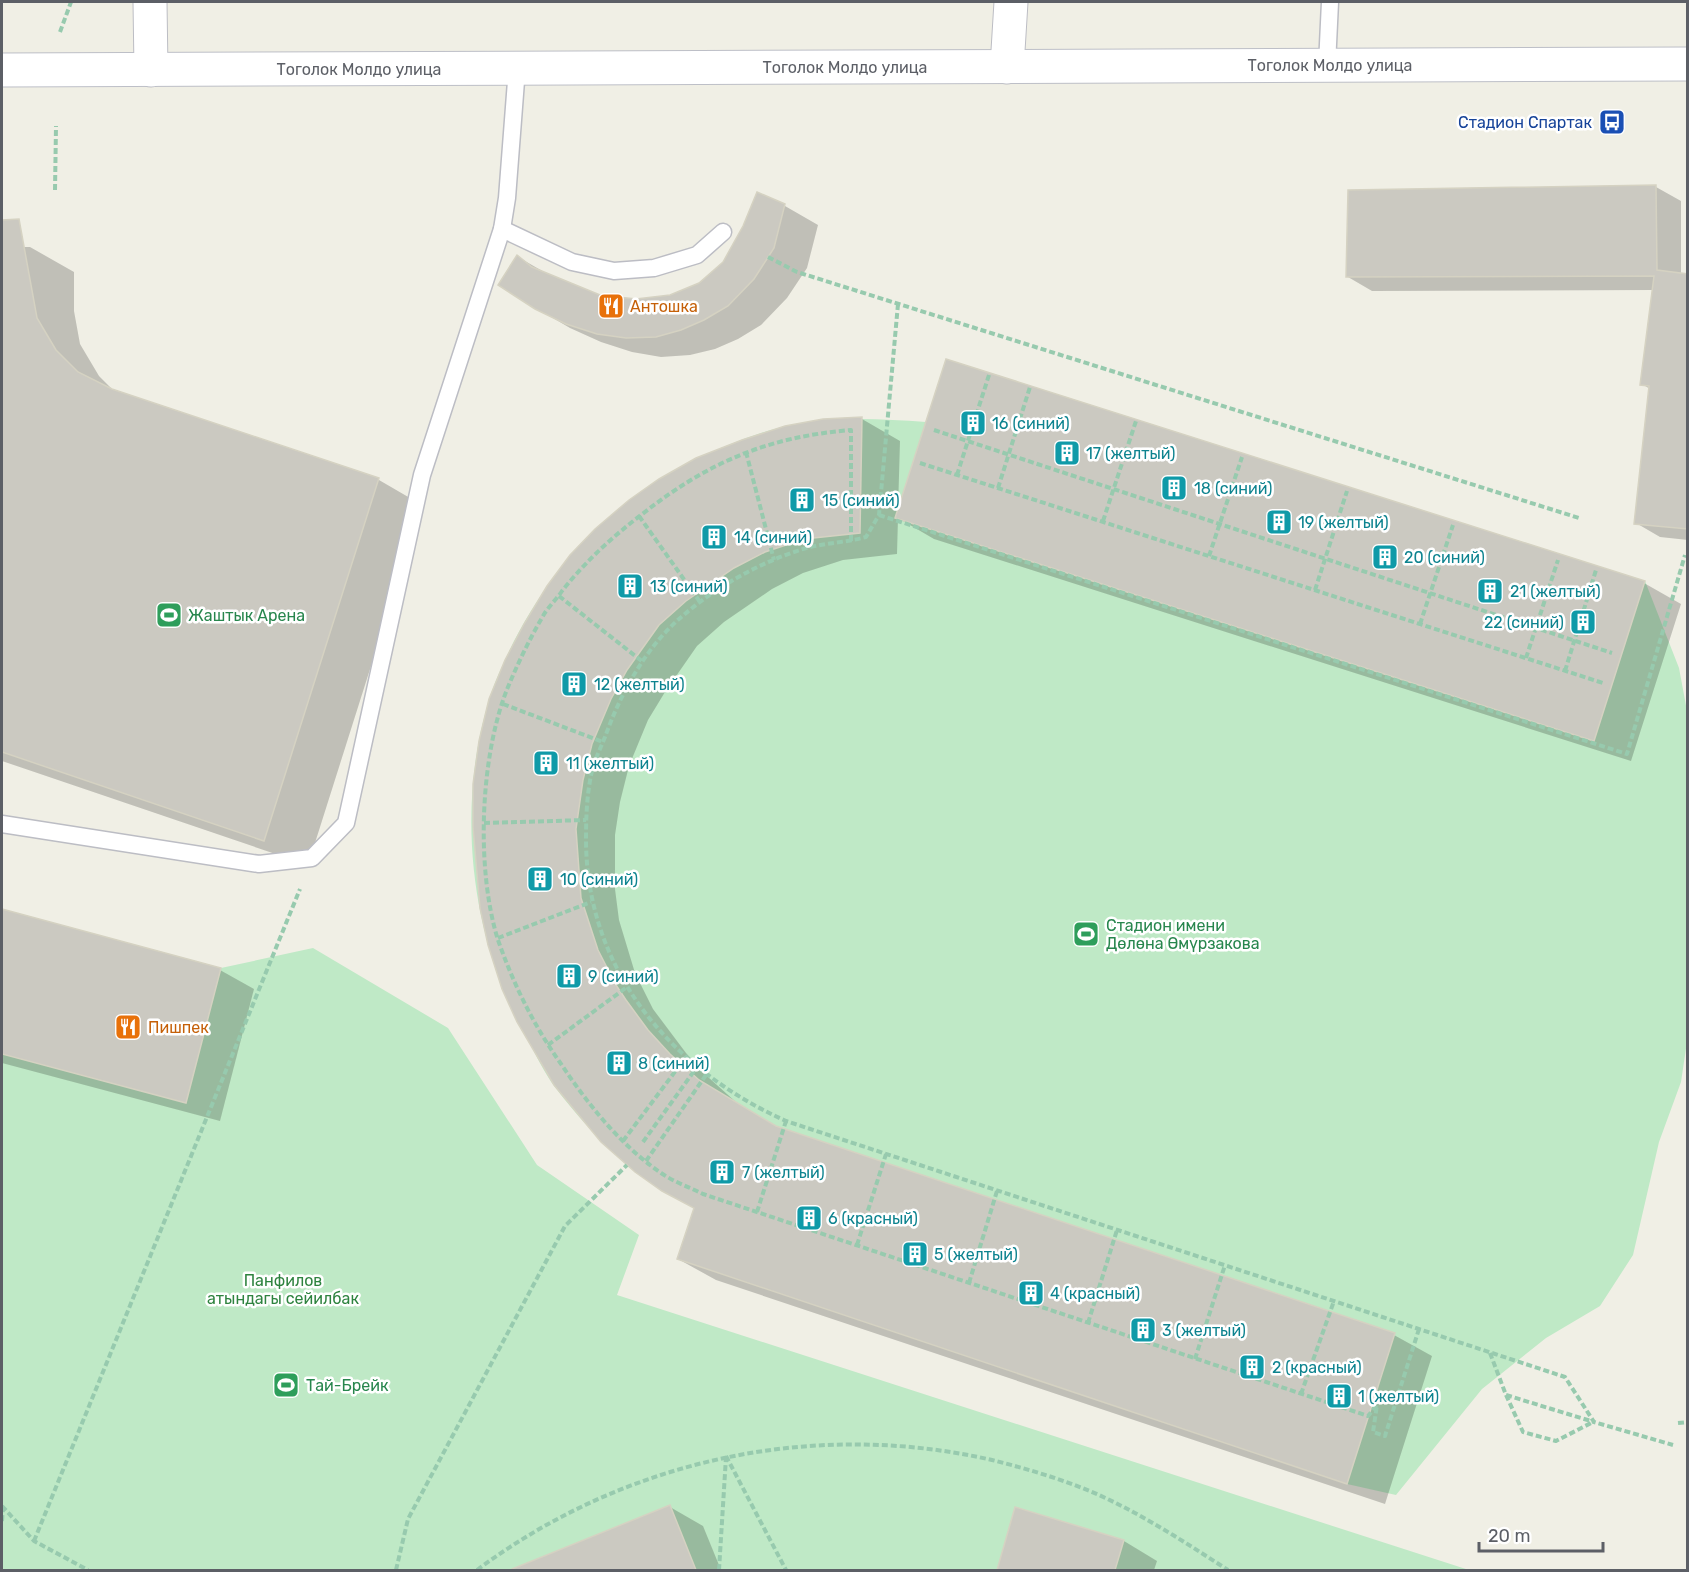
<svg xmlns="http://www.w3.org/2000/svg" width="1689" height="1572" font-family="Rubik,sans-serif">
  <style>
    .green { fill: #bfe9c6 }
    .shadow { fill: #0003 }
    .building { fill: #cbc9c1; stroke: #d5d2c2; stroke-width: 1.5 }
    .lines { fill: none; stroke-linecap: round; stroke-linejoin: round }
    .service-casing { stroke: #bcbdc4; stroke-width: 19 }
    .minor-casing { stroke: #bcbdc4; stroke-width: 35 }
    .tertiary-casing { stroke: #bcbdc4; stroke-width: 35 }
    .secondary-casing { stroke: #bdbfc7; stroke-width: 35 }
    .path { stroke: #97caae; stroke-width: 4; stroke-dasharray: 6 3; stroke-linecap: butt }
    .service { stroke: #fff; stroke-width: 16 }
    .minor { stroke: #fff; stroke-width: 33 }
    .tertiary { stroke: #fff; stroke-width: 33 }
    .secondary { stroke: #fff; stroke-width: 33 }
    .labels { text-anchor: middle; dominant-baseline: central; stroke-width: 5; stroke-linejoin: round; paint-order: stroke }
    .street-label { font-size: 16px; fill: #5c5f66; stroke: #fff }
    .transit-label { font-size: 16px; fill: #164399; stroke: #fff; text-anchor: end }
    .food-label { font-size: 16px; fill: #c56008; stroke: #fff; text-anchor: start }
    .culture-label { font-size: 16px; fill: #0d838f; stroke: #fff; text-anchor: start }
    .leisure-label { font-size: 16px; fill: #27864d; stroke: #fff; text-anchor: start }
    .park-label { font-size: 16px; fill: #2e833f; stroke: #fff }
  </style>
  <rect width="100%" height="100%" fill="#f0efe5"/>
  <!-- green -->
  <g class="green">
    <path d="M 946,359 L 1645,581 L 1679,668 L 1687,711 L 1686,922 L 1688,1035 L 1681,1082 L 1659,1142 L 1633,1255 L 1600,1306 L 1546,1338 L 1482,1389 L 1396,1495 L 1347,1484 L 677,1259 L 694,1208 C 638,1178 593,1138 555,1087 C 545,1074 537,1057 529,1042 C 471,942 455,811 489,700 C 495,680 505,660 514,641 C 562,550 630,484 726,446 C 746,438 767,430 787,426 C 834,416 879,419 926,422 Z"/>
    <polygon points="2,909 221,968 313,948 448,1028 537,1165 639,1235 617,1295 1469,1570 2,1570"/>
  </g>
  <!-- shadow -->
  <g class="shadow">
    <polygon points="1656,187 1681,201 1681,275 1688,275 1688,540 1660,537 1636,523 1650,389 1642,384 1654,290 1372,291 1348,277"/>
    <polygon points="758,194 785,206 818,225 807,268 787,298 761,325 738,339 715,349 690,355 661,357 632,352 601,342 570,328 536,308 518,257 551,276 600,297 636,300 671,297 700,284 724,263 744,226"/>
    <polygon points="2,247 30,247 74,272 74,311 80,344 99,376 114,391 379,480 422,505 308,865 2,761"/>
    <polygon points="862,419 900,441 898,511 1644,583 1681,604 1631,761 934,539 898,518 897,554 843,560 803,573 772,589 724,622 697,646 665,692 648,720 629,766 620,802 615,835 615,889 619,920 635,973 653,1009 686,1053 708,1077 737,1103 780,1129 1394,1335 1432,1356 1385,1504 716,1280 678,1259 695,1208 474,827 823,421"/>
    <polygon points="2,911 220,970 254,989 220,1121 2,1063"/>
    <polygon points="670,1507 703,1526 721,1570 541,1570 537,1560"/>
    <polygon points="1016,1509 1124,1541 1157,1561 1154,1570 998,1570"/>
  </g>
  <!-- building -->
  <g class="building">
    <polygon points="1656,185 1657,270 1688,274 1688,529 1634,524 1649,386 1640,385 1654,276 1346,277 1348,190"/>
    <polygon points="757,192 785,204 774,248 754,279 728,306 704,320 681,330 656,337 626,338 597,334 566,324 535,309 498,285 517,255 532,267 600,295 636,299 670,295 699,283 723,262 743,226"/>
    <polygon points="19,219 37,318 56,350 78,372 112,389 379,478 264,841 2,752 2,220"/>
    <polygon points="946,359 1645,581 1594,741 895,518"/>
    <polygon points="862,417 860,533 804,539 765,552 734,568 686,601 659,625 627,670 611,699 592,744 583,780 576,829 581,898 598,950 616,985 626,1000 648,1030 670,1054 699,1080 776,1126 1395,1333 1347,1484 677,1259 694,1208 662,1191 635,1172 601,1142 554,1085 517,1022 502,989 488,945 480,908 473,827 473,784 479,741 489,699 505,660 524,624 547,586 570,555 595,529 629,500 659,479 696,458 742,440 785,426 823,419"/>
    <polygon points="2,909 221,968 186,1103 2,1054"/>
    <polygon points="670,1505 696,1570 512,1570 512,1569"/>
    <polygon points="1015,1507 1124,1540 1115,1570 997,1570"/>
  </g>
  <g class="lines">
    <defs>
      <g id="service">
        <polyline points="1327,65 1330,2"/>
        <polyline points="502,229 572,262 614,271 654,268 697,255 723,232"/>
        <polyline points="2,824 259,864 312,858 346,823 422,475 502,229 507,198 517,68"/>
      </g>
      <polyline id="minor" points="1007,67 1011,2"/>
      <polyline id="tertiary" points="150,2 151,70"/>
      <polyline id="secondary" points="2,70 1688,64"/>
    </defs>
    <!-- service casing -->
    <use href="#service" class="service-casing"/>
    <!-- minor casing -->
    <use href="#minor" class="minor-casing"/>
    <!-- tertiary casing -->
    <use href="#tertiary" class="tertiary-casing"/>
    <!-- secondary casing -->
    <use href="#secondary" class="secondary-casing"/>
    <!-- path -->
    <g class="path">
      <polyline points="60,32 71,2"/>
      <polyline points="55,190 56,126"/>
      <polyline points="768,257 797,272 1579,518"/>
      <path d="M 898,304 L 879,515 L 866,537 C 844,543 821,543 800,550 C 756,564 713,589 679,619 C 644,650 620,695 605,737 C 601,747 596,757 593,767 C 587,790 586,815 586,839 C 586,969 670,1069 786,1121 L 1565,1377 L 1594,1422 L 1673,1445"/>
      <polyline points="934,430 1612,653"/>
      <polyline points="746,452 774,560"/>
      <polyline points="920,463 1603,683"/>
      <polyline points="957,475 989,375"/>
      <polyline points="998,488 1030,387"/>
      <polyline points="879,515 1627,754 1685,555"/>
      <polyline points="639,516 700,602"/>
      <polyline points="1103,521 1136,421"/>
      <path d="M 851,541 L 851,430 C 766,437 707,463 641,515 C 611,538 585,562 562,591 C 556,600 548,607 543,616 C 529,640 516,667 506,692 C 480,760 476,870 498,940 C 513,983 533,1024 559,1061 C 587,1103 619,1144 661,1173 C 674,1182 689,1187 703,1194 L 1368,1416 L 1377,1405 L 1373,1432 L 1385,1436 L 1419,1329"/>
      <polyline points="1209,556 1242,457"/>
      <polyline points="1315,590 1347,491"/>
      <polyline points="559,596 643,662"/>
      <polyline points="1420,624 1453,525"/>
      <polyline points="1526,658 1558,560"/>
      <polyline points="1565,671 1596,570"/>
      <polyline points="503,704 603,742"/>
      <polyline points="484,823 586,820"/>
      <polyline points="498,938 591,902"/>
      <polyline points="548,1045 627,987"/>
      <polyline points="623,1141 686,1057"/>
      <polyline points="643,1142 697,1067"/>
      <polyline points="646,1161 706,1075"/>
      <polyline points="757,1212 786,1121"/>
      <polyline points="857,1245 886,1154"/>
      <polyline points="969,1283 997,1191"/>
      <polyline points="1088,1323 1117,1230"/>
      <polyline points="1490,1353 1506,1395 1594,1422"/>
      <polyline points="1195,1359 1225,1265"/>
      <polyline points="1301,1394 1334,1301"/>
      <polyline points="1506,1395 1523,1432 1556,1441 1593,1422"/>
      <polyline points="1678,1423 1688,1422"/>
      <polyline points="726,1456 786,1570"/>
      <polyline points="2,1506 34,1541 88,1570"/>
      <polyline points="2,1521 3,1507"/>
      <polyline points="34,1541 300,889"/>
      <polyline points="396,1570 408,1519 565,1226 627,1165"/>
      <path d="M 477,1570 C 625,1460 812,1419 992,1460 C 1028,1469 1065,1480 1099,1495 C 1145,1516 1186,1543 1228,1570"/>
      <polyline points="719,1570 726,1457"/>
    </g>
    <!-- service -->
    <use href="#service" class="service"/>
    <!-- minor -->
    <use href="#minor" class="minor"/>
    <!-- tertiary -->
    <use href="#tertiary" class="tertiary"/>
    <!-- secondary -->
    <use href="#secondary" class="secondary"/>
  </g>
  <!-- icons -->
  <defs>
    <symbol id="bus-square" viewBox="-11 -11 22 22"><rect x="-9" y="-9" width="18" height="18" rx="4" fill="#1a4fb4" stroke="#fff"/><path d="M-5-6H5V4H4V6H2V4H-2V6H-4V4H-5ZM-3.5-4V0h7V-4ZM-3.5 1.2v1.5H-2V1.2ZM2 1.2v1.5H3.5V1.2Z" fill="#fff"/></symbol>
    <symbol id="restaurant-square" viewBox="-11 -11 22 22"><rect x="-9" y="-9" width="18" height="18" rx="4" fill="#e8710a" stroke="#fff"/><path d="M-5-6h1v4h1v-4h1v4h1v-4h1v5L-1.5 .5V6h-2V.5L-5-1ZM5-6V6H3V1.5H1.5Q1.5-4 5-6Z" fill="#fff"/></symbol>
    <symbol id="building-square" viewBox="-11 -11 22 22"><rect x="-9" y="-9" width="18" height="18" rx="4" fill="#0f9aa8" stroke="#fff"/><path d="M-4-6H4V6H1V3H-1V6H-4ZM-2.5-4.3h1.7v1.8h-1.7ZM.8-4.3h1.7v1.8H.8ZM-2.5-1h1.7V.8h-1.7ZM.8-1h1.7V.8H.8Z" fill="#fff"/></symbol>
    <symbol id="stadium-square" viewBox="-11 -11 22 22"><rect x="-9" y="-9" width="18" height="18" rx="4" fill="#2e9e5b" stroke="#fff"/><path d="M0-5a6.5 5 0 1 0 0 10a6.5 5 0 1 0 0-10ZM-3.5-1.8h7v3.6h-7Z" fill="#fff"/></symbol>
  </defs>
  <g fill-rule="evenodd">
    <use href="#bus-square" x="1597" y="107" width="30" height="30"/>
    <use href="#restaurant-square" x="596" y="291" width="30" height="30"/>
    <use href="#building-square" x="958" y="408" width="30" height="30"/>
    <use href="#building-square" x="1052" y="438" width="30" height="30"/>
    <use href="#building-square" x="1159" y="473" width="30" height="30"/>
    <use href="#building-square" x="787" y="485" width="30" height="30"/>
    <use href="#building-square" x="1264" y="507" width="30" height="30"/>
    <use href="#building-square" x="699" y="522" width="30" height="30"/>
    <use href="#building-square" x="1370" y="542" width="30" height="30"/>
    <use href="#building-square" x="615" y="571" width="30" height="30"/>
    <use href="#building-square" x="1475" y="576" width="30" height="30"/>
    <use href="#stadium-square" x="154" y="600" width="30" height="30"/>
    <use href="#building-square" x="1568" y="607" width="30" height="30"/>
    <use href="#building-square" x="559" y="669" width="30" height="30"/>
    <use href="#building-square" x="531" y="748" width="30" height="30"/>
    <use href="#building-square" x="525" y="864" width="30" height="30"/>
    <use href="#stadium-square" x="1071" y="919" width="30" height="30"/>
    <use href="#building-square" x="554" y="961" width="30" height="30"/>
    <use href="#restaurant-square" x="113" y="1012" width="30" height="30"/>
    <use href="#building-square" x="604" y="1048" width="30" height="30"/>
    <use href="#building-square" x="707" y="1157" width="30" height="30"/>
    <use href="#building-square" x="794" y="1203" width="30" height="30"/>
    <use href="#building-square" x="900" y="1239" width="30" height="30"/>
    <use href="#building-square" x="1016" y="1278" width="30" height="30"/>
    <use href="#building-square" x="1128" y="1315" width="30" height="30"/>
    <use href="#building-square" x="1237" y="1352" width="30" height="30"/>
    <use href="#stadium-square" x="271" y="1370" width="30" height="30"/>
    <use href="#building-square" x="1324" y="1381" width="30" height="30"/>
  </g>
  <g class="labels">
    <!-- street labels -->
    <g class="street-label">
      <text x="1330" y="65">Тоголок Молдо улица</text>
      <text x="845" y="67">Тоголок Молдо улица</text>
      <text x="359" y="69">Тоголок Молдо улица</text>
    </g>
    <!-- transit labels -->
    <g class="transit-label">
      <text x="1592" y="122">Стадион Спартак</text>
    </g>
    <!-- food labels -->
    <g class="food-label">
      <text x="630" y="306">Антошка</text>
      <text x="148" y="1027">Пишпек</text>
    </g>
    <!-- culture labels -->
    <g class="culture-label">
      <text x="992" y="423">16 (синий)</text>
      <text x="1086" y="453">17 (желтый)</text>
      <text x="1194" y="488">18 (синий)</text>
      <text x="822" y="500">15 (синий)</text>
      <text x="1298" y="522">19 (желтый)</text>
      <text x="734" y="537">14 (синий)</text>
      <text x="1404" y="557">20 (синий)</text>
      <text x="650" y="586">13 (синий)</text>
      <text x="1510" y="591">21 (желтый)</text>
      <text x="1564" y="622" text-anchor="end">22 (синий)</text>
      <text x="594" y="684">12 (желтый)</text>
      <text x="566" y="763">11 (желтый)</text>
      <text x="560" y="879">10 (синий)</text>
      <text x="588" y="976">9 (синий)</text>
      <text x="638" y="1063">8 (синий)</text>
      <text x="742" y="1172">7 (желтый)</text>
      <text x="828" y="1218">6 (красный)</text>
      <text x="934" y="1254">5 (желтый)</text>
      <text x="1050" y="1293">4 (красный)</text>
      <text x="1162" y="1330">3 (желтый)</text>
      <text x="1272" y="1367">2 (красный)</text>
      <text x="1358" y="1396">1 (желтый)</text>
    </g>
    <!-- leisure labels -->
    <g class="leisure-label">
      <text x="188" y="615">Жаштык Арена</text>
      <text x="1106" y="925">Стадион имени<tspan x="1106" dy="18">Дөлөна Өмүрзакова</tspan></text>
      <text x="306" y="1385">Тай-Брейк</text>
    </g>
    <!-- park labels -->
    <g class="park-label">
      <text x="283" y="1280">Панфилов<tspan x="283" dy="18">атындагы сейилбак</tspan></text>
    </g>
  </g>
  <!-- border -->
  <rect width="1689" height="1572" fill="none" stroke="#5c5f66" stroke-width="6"/>
  <!-- scale -->
  <path d="M1479 1542v9h124v-9" fill="none" stroke="#5c5f66" stroke-width="3"/>
  <text x="1488" y="1542" font-size="18" fill="#5c5f66" stroke="#ffffff" stroke-width="4.5" paint-order="stroke">20 m</text>
</svg>
